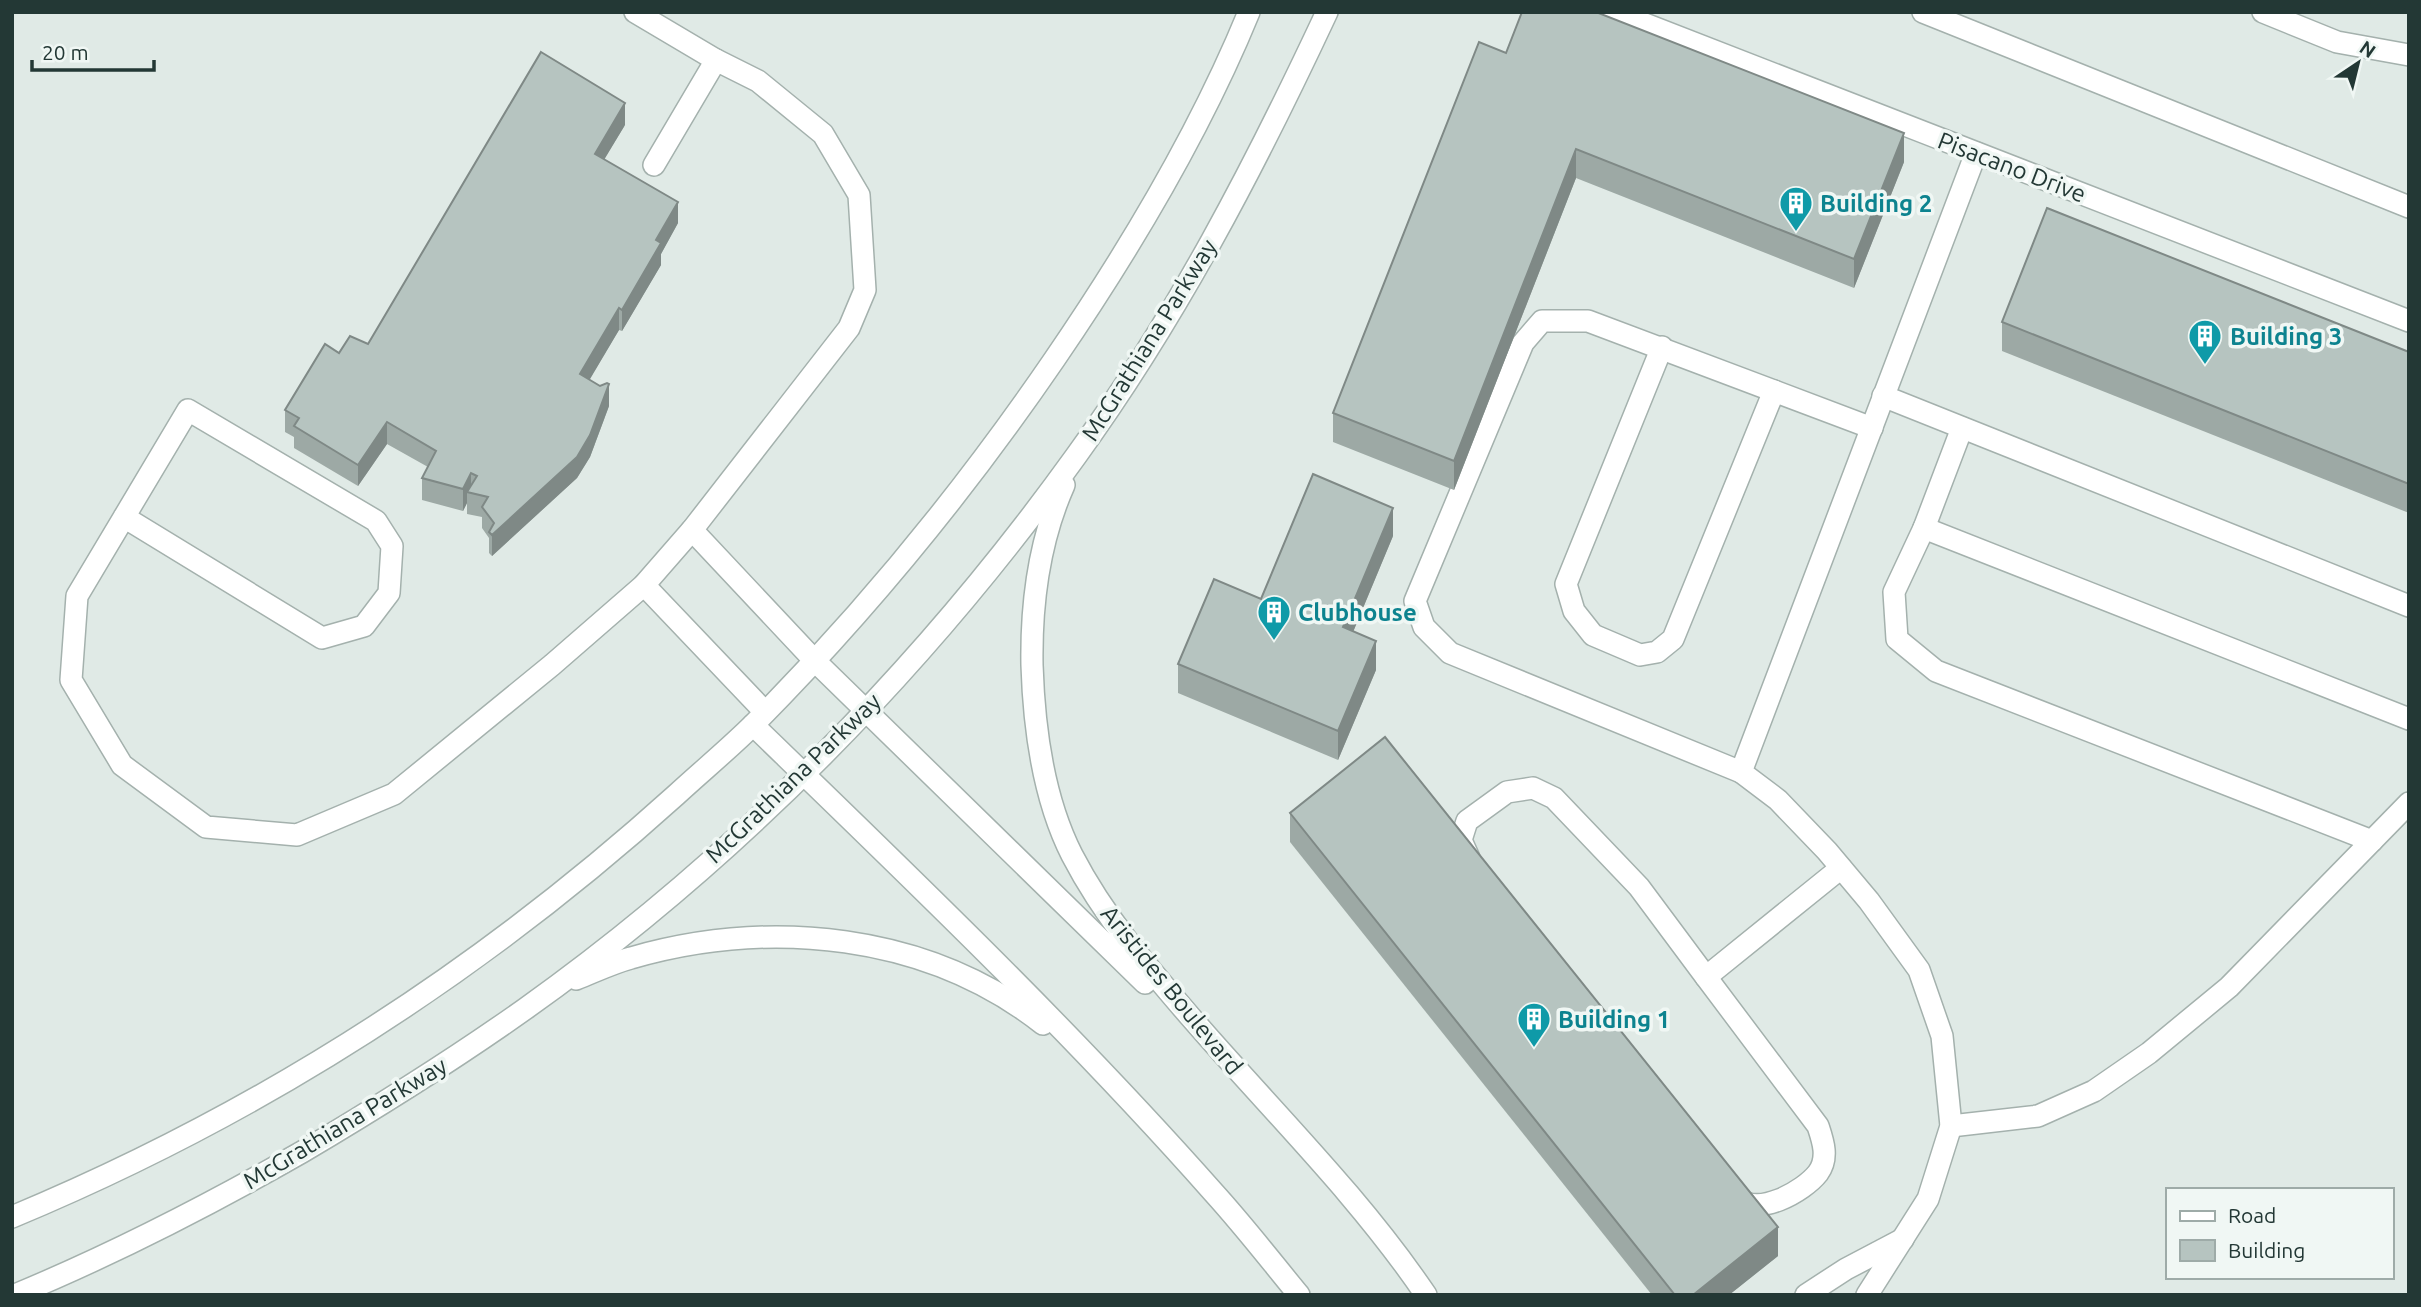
<svg xmlns="http://www.w3.org/2000/svg" width="2421" height="1307" font-family="Ubuntu,sans-serif">
  <style>
    .lines { fill: none; stroke-linecap: round; stroke-linejoin: round }
    .minor-casing { stroke: #a4b1ad; stroke-width: 24 }
    .minor { stroke: #fff; stroke-width: 21 }
    .wall { fill: #9da9a5 }
    .shaded-wall { fill: #7f8986 }
    .building { fill: #b6c4c0; stroke: #7f8986; stroke-width: 2 }
    .labels { text-anchor: middle; dominant-baseline: central; stroke-width: 7; stroke-linejoin: round; paint-order: stroke }
    .street-label { font-size: 24px; fill: #233835; stroke: #f0f7f4 }
    .culture-label { font-size: 24px; font-weight: bold; fill: #0d838f; stroke: #f0f7f4; text-anchor: start }
  </style>
  <rect width="100%" height="100%" fill="#e0eae6"/>
  <g class="lines">
    <defs>
      <g id="minor">
        <polyline points="635,12 716,60"/>
        <polyline points="1614,12 2409,321"/>
        <polyline points="1923,12 2409,207"/>
        <polyline points="2263,12 2337,42 2409,55"/>
        <polyline points="1662,347 1566,584 1574,611 1593,635 1640,655 1657,652 1673,639 1774,391"/>
        <polyline points="1883,396 2409,606"/>
        <polyline points="1962,428 1924,528 1894,592 1897,639 1936,671 2372,841"/>
        <path d="M 1064,485 C 1039,541 1031,604 1032,665 C 1034,729 1043,798 1072,855 C 1104,917 1149,969 1194,1021 C 1272,1111 1359,1196 1426,1295"/>
        <polyline points="124,517 322,638 364,626 389,593 392,546 376,521 188,410 77,596 71,680 122,765 206,827 297,835 394,794 552,665 644,585 692,530 849,328 865,290 859,195 823,134 758,81 716,60 654,165"/>
        <polyline points="1924,528 2409,719"/>
        <polyline points="692,530 815,661 1145,983"/>
        <polyline points="644,585 765,712"/>
        <path d="M 753,725 C 910,877 1069,1029 1214,1193 C 1244,1226 1271,1261 1299,1295"/>
        <polyline points="1741,772 1450,653 1424,627 1415,601 1523,343 1542,321 1588,321 1872,428"/>
        <polyline points="1469,858 1461,840 1467,821 1507,792 1533,788 1554,798 1639,887 1706,977 1841,868"/>
        <path d="M 1706,977 L 1818,1126 C 1823,1141 1829,1158 1818,1173 C 1804,1191 1756,1219 1736,1196"/>
        <path d="M 576,979 C 594,972 612,963 631,958 C 770,918 927,933 1043,1024"/>
        <polyline points="1951,1126 2038,1116 2094,1091 2149,1053 2229,987 2409,803"/>
        <path d="M 12,1217 C 257,1115 479,973 676,795 C 702,771 730,748 755,723 C 865,612 965,490 1054,360 C 1128,252 1199,134 1249,12"/>
        <path d="M 15,1295 C 114,1254 209,1205 302,1152 C 378,1107 453,1060 525,1009 C 737,858 924,667 1076,456 C 1176,318 1255,166 1327,12"/>
        <polyline points="1806,1295 1846,1269 1903,1239"/>
        <polyline points="1867,1295 1928,1199 1951,1126 1942,1036 1919,970 1869,901 1827,851 1778,800 1741,772 1976,153"/>
      </g>
    </defs>
    <!-- minor casing -->
    <use href="#minor" class="minor-casing"/>
    <!-- minor -->
    <use href="#minor" class="minor"/>
  </g>
  <!-- wall -->
  <g class="wall">
    <polygon points="1506,53 1904,162 1854,288 1576,178 1454,490 1333,442 1333,413"/>
    <polygon points="625,125 604,159 678,223 661,254 661,265 622,331 619,330 589,380 609,406 590,457 577,478 492,556 489,553 489,538 482,528 482,517 467,514 467,503 463,511 422,500 422,478 428,467 387,444 358,486 294,448 294,437 285,432 285,410 368,344"/>
    <polygon points="2002,322 2409,352 2409,513 2002,351"/>
    <polygon points="1393,536 1353,632 1376,670 1338,760 1178,693 1178,664 1261,599"/>
    <polygon points="1290,813 1778,1256 1729,1295 1652,1295 1290,842"/>
  </g>
  <!-- shaded-wall -->
  <g class="shaded-wall">
    <polygon points="625,103 625,125 595,175 595,154"/>
    <polygon points="1904,133 1904,162 1854,288 1854,259"/>
    <polygon points="1576,149 1576,178 1454,490 1454,461"/>
    <polygon points="678,202 678,223 661,254 661,265 622,331 622,310 656,240"/>
    <polygon points="619,308 619,330 580,396 580,374"/>
    <polygon points="609,384 609,406 590,457 577,478 492,556 492,535"/>
    <polygon points="387,422 387,444 358,486 358,465"/>
    <polygon points="471,473 471,493 467,492 467,503 463,511 463,489"/>
    <polygon points="1393,508 1393,536 1343,656 1343,627"/>
    <polygon points="1376,641 1376,670 1338,760 1338,731"/>
    <polygon points="1778,1227 1778,1256 1729,1295 1693,1295"/>
  </g>
  <!-- building -->
  <g class="building">
    <polygon points="1522,12 1596,12 1904,133 1854,259 1576,149 1454,461 1333,413 1479,42 1506,53"/>
    <polygon points="541,52 625,103 595,154 678,202 656,240 661,243 622,310 619,308 580,374 600,386 607,383 609,384 590,435 577,457 492,535 489,532 494,523 482,507 488,497 467,492 477,476 471,473 463,489 422,478 436,451 387,422 358,465 294,426 299,418 285,410 325,344 339,353 350,336 368,344"/>
    <polygon points="2047,208 2409,352 2409,484 2002,322"/>
    <polygon points="1313,474 1393,508 1343,627 1376,641 1338,731 1178,664 1214,579 1261,599"/>
    <polygon points="1385,737 1778,1227 1693,1295 1675,1295 1290,813"/>
  </g>
  <!-- icons -->
  <defs>
    <symbol id="building-pin" viewBox="-11 -11 22 30"><path d="M0 17L-7.5 6A9.5 9.5 0 1 1 7.5 6Z" fill="#0f9aa8" stroke="#f0f7f4"/><path d="M-4-6H4V6H1V3H-1V6H-4ZM-2.5-4.3h1.7v1.8h-1.7ZM.8-4.3h1.7v1.8H.8ZM-2.5-1h1.7V.8h-1.7ZM.8-1h1.7V.8H.8Z" fill="#fff"/></symbol>
  </defs>
  <g fill-rule="evenodd">
    <use href="#building-pin" x="1777" y="184" width="38" height="52"/>
    <use href="#building-pin" x="2186" y="317" width="38" height="52"/>
    <use href="#building-pin" x="1255" y="593" width="38" height="52"/>
    <use href="#building-pin" x="1515" y="1000" width="38" height="52"/>
  </g>
  <g class="labels">
    <!-- street labels -->
    <g class="street-label">
      <text transform="translate(2012 167) rotate(21)">Pisacano Drive</text>
      <text transform="translate(1149 340) rotate(-58)">McGrathiana Parkway</text>
      <text transform="translate(793 778) rotate(-44)">McGrathiana Parkway</text>
      <text transform="translate(1172 990) rotate(51)">Aristides Boulevard</text>
      <text transform="translate(345 1123) rotate(-31)">McGrathiana Parkway</text>
    </g>
    <!-- culture labels -->
    <g class="culture-label">
      <text x="1820" y="203">Building 2</text>
      <text x="2230" y="336">Building 3</text>
      <text x="1298" y="612">Clubhouse</text>
      <text x="1558" y="1019">Building 1</text>
    </g>
  </g>
  <!-- border -->
  <rect width="2421" height="1307" fill="none" stroke="#233835" stroke-width="28"/>
  <!-- legend -->
  <rect x="2166" y="1188" width="228" height="91" fill="#f0f7f4" stroke="#9eaba8" stroke-width="2"/>
  <rect x="2180" y="1211" width="35" height="10" fill="#ffffff" stroke="#9eaba8" stroke-width="2"/>
  <text x="2228" y="1223" font-size="21" fill="#233835">Road</text>
  <rect x="2180" y="1240" width="35" height="21" fill="#b6c4c0" stroke="#9eaba8" stroke-width="2"/>
  <text x="2228" y="1258" font-size="21" fill="#233835">Building</text>
  <!-- north arrow -->
  <g transform="translate(2358 63) rotate(35)" stroke="#f0f7f4" stroke-width="5" paint-order="stroke">
  <path d="M0-5L12 26L0 18L-12 26Z" fill="#233835"/>
  <text y="-10" font-size="19" font-weight="bold" text-anchor="middle" fill="#233835">N</text>
  </g>
  <!-- scale -->
  <path d="M32 60v10h122v-10" fill="none" stroke="#233835" stroke-width="3.5"/>
  <text x="42" y="60" font-size="21" fill="#233835" stroke="#f0f7f4" stroke-width="5" paint-order="stroke">20 m</text>
</svg>
